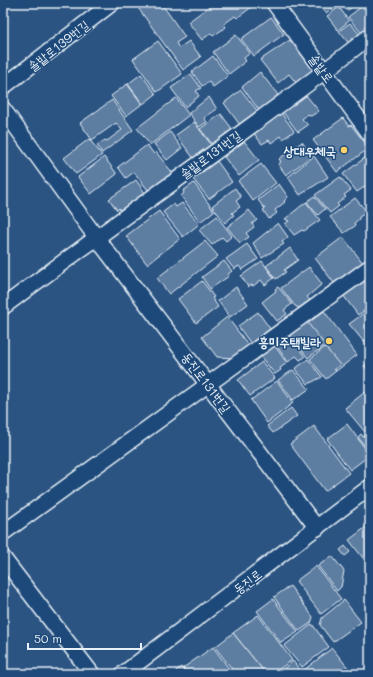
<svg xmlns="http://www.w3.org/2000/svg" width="373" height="677" font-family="Mali,'Poor Story',sans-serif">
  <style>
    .building { fill: #5d7da1; stroke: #e8f1f8 }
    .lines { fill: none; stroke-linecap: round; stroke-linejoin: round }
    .minor-casing { stroke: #e8f1f8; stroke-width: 18 }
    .minor { stroke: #1f4a7a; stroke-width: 15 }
    .poi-dot { fill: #ffd166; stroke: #1f4a7a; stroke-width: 1.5 }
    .labels { text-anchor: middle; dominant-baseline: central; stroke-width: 3; stroke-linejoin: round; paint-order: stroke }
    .street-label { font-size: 13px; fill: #e8f1f8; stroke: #1f4a7a }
    .poi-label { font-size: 13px; font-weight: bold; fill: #e8f1f8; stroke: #1f4a7a; text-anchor: end }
  </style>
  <rect width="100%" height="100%" fill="#2b5482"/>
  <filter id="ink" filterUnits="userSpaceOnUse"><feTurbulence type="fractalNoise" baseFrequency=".025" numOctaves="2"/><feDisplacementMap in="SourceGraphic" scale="8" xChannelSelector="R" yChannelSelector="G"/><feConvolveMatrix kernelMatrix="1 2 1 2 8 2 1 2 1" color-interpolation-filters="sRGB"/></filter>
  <g filter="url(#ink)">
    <!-- building -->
    <g class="building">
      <polygon points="139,3 161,3 185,37 176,43 179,48 189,41 201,57 183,70 136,5"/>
      <polygon points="214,3 257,3 237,18 235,16 224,24 226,27 213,36 211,33 202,40 188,22"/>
      <polygon points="318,3 340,3 326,13"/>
      <polygon points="341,3 357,3 347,11"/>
      <polygon points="366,3 370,4 370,29 363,35 348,17"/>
      <polygon points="339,7 349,21 338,30 327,16"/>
      <polygon points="271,17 284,34 254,56 241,39"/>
      <polygon points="350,23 361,36 350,45 339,31"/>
      <polygon points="236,35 250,53 244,58 246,61 229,74 213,52"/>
      <polygon points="290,40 314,71 297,84 289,74 278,83 260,60"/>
      <polygon points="158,41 182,74 157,92 133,59"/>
      <polygon points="213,56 228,76 213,87 209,82 202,86 192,72"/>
      <polygon points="260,72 278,95 259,110 242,87"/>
      <polygon points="141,74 156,94 143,104 128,84"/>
      <polygon points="191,74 201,88 196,91 199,96 185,107 171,88"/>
      <polygon points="127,84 142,104 126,116 111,96"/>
      <polygon points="241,90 259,113 240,125 224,103"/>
      <polygon points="305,94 319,111 311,116 308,114 302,119 308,125 298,132 282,111"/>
      <polygon points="209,97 217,109 204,118 207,122 199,127 189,113"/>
      <polygon points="176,98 189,115 150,145 137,128"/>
      <polygon points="112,100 133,130 102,153 97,145 105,140 107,141 122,130 116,123 92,140 80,123"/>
      <polygon points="281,113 294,131 283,139 281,136 271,143 269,140 262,144 253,132"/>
      <polygon points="221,114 233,130 213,145 200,129"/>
      <polygon points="343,118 349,126 351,125 369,148 337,172 313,140"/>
      <polygon points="194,122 213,147 195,160 176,135"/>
      <polygon points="170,132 182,148 167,160 154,144"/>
      <polygon points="89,139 102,155 76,174 64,158"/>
      <polygon points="244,141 259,160 239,176 224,157"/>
      <polygon points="302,142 312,156 286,175 278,164 281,162 279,159"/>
      <polygon points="147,145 154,154 156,152 175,176 151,194 134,172 126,178 118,167"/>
      <polygon points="370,154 370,183 357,192 343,174"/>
      <polygon points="314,156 328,177 300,195 288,177"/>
      <polygon points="104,157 117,174 91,194 78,177"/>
      <polygon points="217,161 232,182 209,199 193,179"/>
      <polygon points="261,164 276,183 253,201 238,181"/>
      <polygon points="340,177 351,190 344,195 346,197 337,204 339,206 330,213 315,195"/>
      <polygon points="136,180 147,196 122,214 119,208 117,210 109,199"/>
      <polygon points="194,183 214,211 200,222 181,196 184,193 183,191"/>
      <polygon points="279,184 288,197 284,201 285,202 275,210 277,213 269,219 263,210 265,209 258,200"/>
      <polygon points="235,188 241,197 236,201 240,207 232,213 234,215 225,223 212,206"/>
      <polygon points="314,196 325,209 318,215 307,202"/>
      <polygon points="355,198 367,212 359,217 359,219 354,223 355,226 344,233 330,217"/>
      <polygon points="306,202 320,220 304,231 302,230 294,235 285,224 289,221 285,219"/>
      <polygon points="182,203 199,224 183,237 163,212 174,204 176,207"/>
      <polygon points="249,210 257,220 252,224 254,227 246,233 249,237 240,243 227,227"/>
      <polygon points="159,211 180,239 147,264 126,236"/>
      <polygon points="217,216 232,236 226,241 222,237 212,245 199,230"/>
      <polygon points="278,223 288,237 282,242 284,244 262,258 253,243"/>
      <polygon points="343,237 363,263 334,283 315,258"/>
      <polygon points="205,241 218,256 169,294 157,278"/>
      <polygon points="247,244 258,259 242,270 239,266 234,269 226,259"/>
      <polygon points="290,248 298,260 284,270 286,272 276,279 266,266"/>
      <polygon points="224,261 232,271 228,274 229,276 210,289 202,277"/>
      <polygon points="262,261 274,278 265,285 261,280 253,286 251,285 248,287 241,276"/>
      <polygon points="309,267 322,284 307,297 310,300 299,308 295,306 281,288"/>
      <polygon points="370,276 370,307 358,315 343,295"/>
      <polygon points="202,281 214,297 212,298 218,307 196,323 178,299"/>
      <polygon points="236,287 248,304 230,317 218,301"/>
      <polygon points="278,287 292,304 284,310 287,314 277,321 262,302 276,291 275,289"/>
      <polygon points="370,309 370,347 369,348 349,324"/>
      <polygon points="324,311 357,355 336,371 302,328"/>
      <polygon points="258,312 271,330 251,344 238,326"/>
      <polygon points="227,317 249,346 234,358 217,357 202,337"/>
      <polygon points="307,322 325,345 308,358 290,335"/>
      <polygon points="288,334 305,357 300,360 296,356 288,362 275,344"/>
      <polygon points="274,345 287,363 280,368 281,370 275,374 260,356"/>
      <polygon points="325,347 340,365 334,369 336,371 326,379 310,359"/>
      <polygon points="308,359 322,377 308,384 295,369"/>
      <polygon points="370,361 370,373 364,366"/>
      <polygon points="262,362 275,378 250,396 238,380"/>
      <polygon points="293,370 309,389 293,400 278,380"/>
      <polygon points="277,381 293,403 267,423 251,400"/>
      <polygon points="365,392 370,399 370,428 365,432 345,408"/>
      <polygon points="291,408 297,416 273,433 267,426"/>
      <polygon points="347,424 370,455 350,470 327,439"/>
      <polygon points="314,426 349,473 325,491 290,444"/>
      <polygon points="370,431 370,453 358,437 361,434 363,437"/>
      <polygon points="370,524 370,567 349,540"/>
      <polygon points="345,546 350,552 345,556 340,550"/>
      <polygon points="332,556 344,571 341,587 337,591 318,566"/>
      <polygon points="316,566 341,599 321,614 296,581"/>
      <polygon points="290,586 313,617 311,623 299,631 274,597"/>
      <polygon points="273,599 298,632 281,643 257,611"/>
      <polygon points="344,600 361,622 333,642 320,625 322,618"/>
      <polygon points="258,615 292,660 272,674 266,674 233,633"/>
      <polygon points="312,624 329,647 302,667 284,646"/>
      <polygon points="233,633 266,674 236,674 215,647"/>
      <polygon points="213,647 233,674 188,674 183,668"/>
      <polygon points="332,648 353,674 307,674 304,670"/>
      <polygon points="293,661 303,674 277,674"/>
      <polygon points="181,667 186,674 172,674"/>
    </g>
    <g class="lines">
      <defs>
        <g id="minor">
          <polyline points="274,3 370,134"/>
          <polyline points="3,87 112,3"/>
          <polyline points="3,109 96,237 317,528"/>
          <path d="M 3,307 C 124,215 251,130 370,36"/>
          <polyline points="3,533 370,267"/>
          <polyline points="3,558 92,674"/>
          <polyline points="123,674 370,487"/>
        </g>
      </defs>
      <!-- minor casing -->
      <use href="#minor" class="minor-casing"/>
      <!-- minor -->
      <use href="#minor" class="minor"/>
    </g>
  </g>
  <!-- markers -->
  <g class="poi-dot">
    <circle cx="344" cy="150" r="4"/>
    <circle cx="329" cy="341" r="4"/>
  </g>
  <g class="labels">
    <!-- street labels -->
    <g class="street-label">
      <text transform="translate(58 45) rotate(-38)">솔밭로139번길</text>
      <text transform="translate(322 68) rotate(54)">솔밭로</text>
      <text transform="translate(210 154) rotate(-36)">솔밭로131번길</text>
      <text transform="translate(207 382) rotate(53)">동진로131번길</text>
      <text transform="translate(247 581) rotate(-37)">동진로</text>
    </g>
    <!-- poi labels -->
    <g class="poi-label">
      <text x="336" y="150">상대우체국</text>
      <text x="321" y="341">흥미주택빌라</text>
    </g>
  </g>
  <!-- margin -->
  <rect width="373" height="677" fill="none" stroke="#1f4a7a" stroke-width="16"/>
  <rect x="8" y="8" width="357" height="661" fill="none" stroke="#e8f1f8" stroke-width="1.5" filter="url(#ink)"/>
  <!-- scale -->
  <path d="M28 643v6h113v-6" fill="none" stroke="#e8f1f8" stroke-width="2"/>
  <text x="34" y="643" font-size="12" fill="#e8f1f8" stroke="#1f4a7a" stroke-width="3" paint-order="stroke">50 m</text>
</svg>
